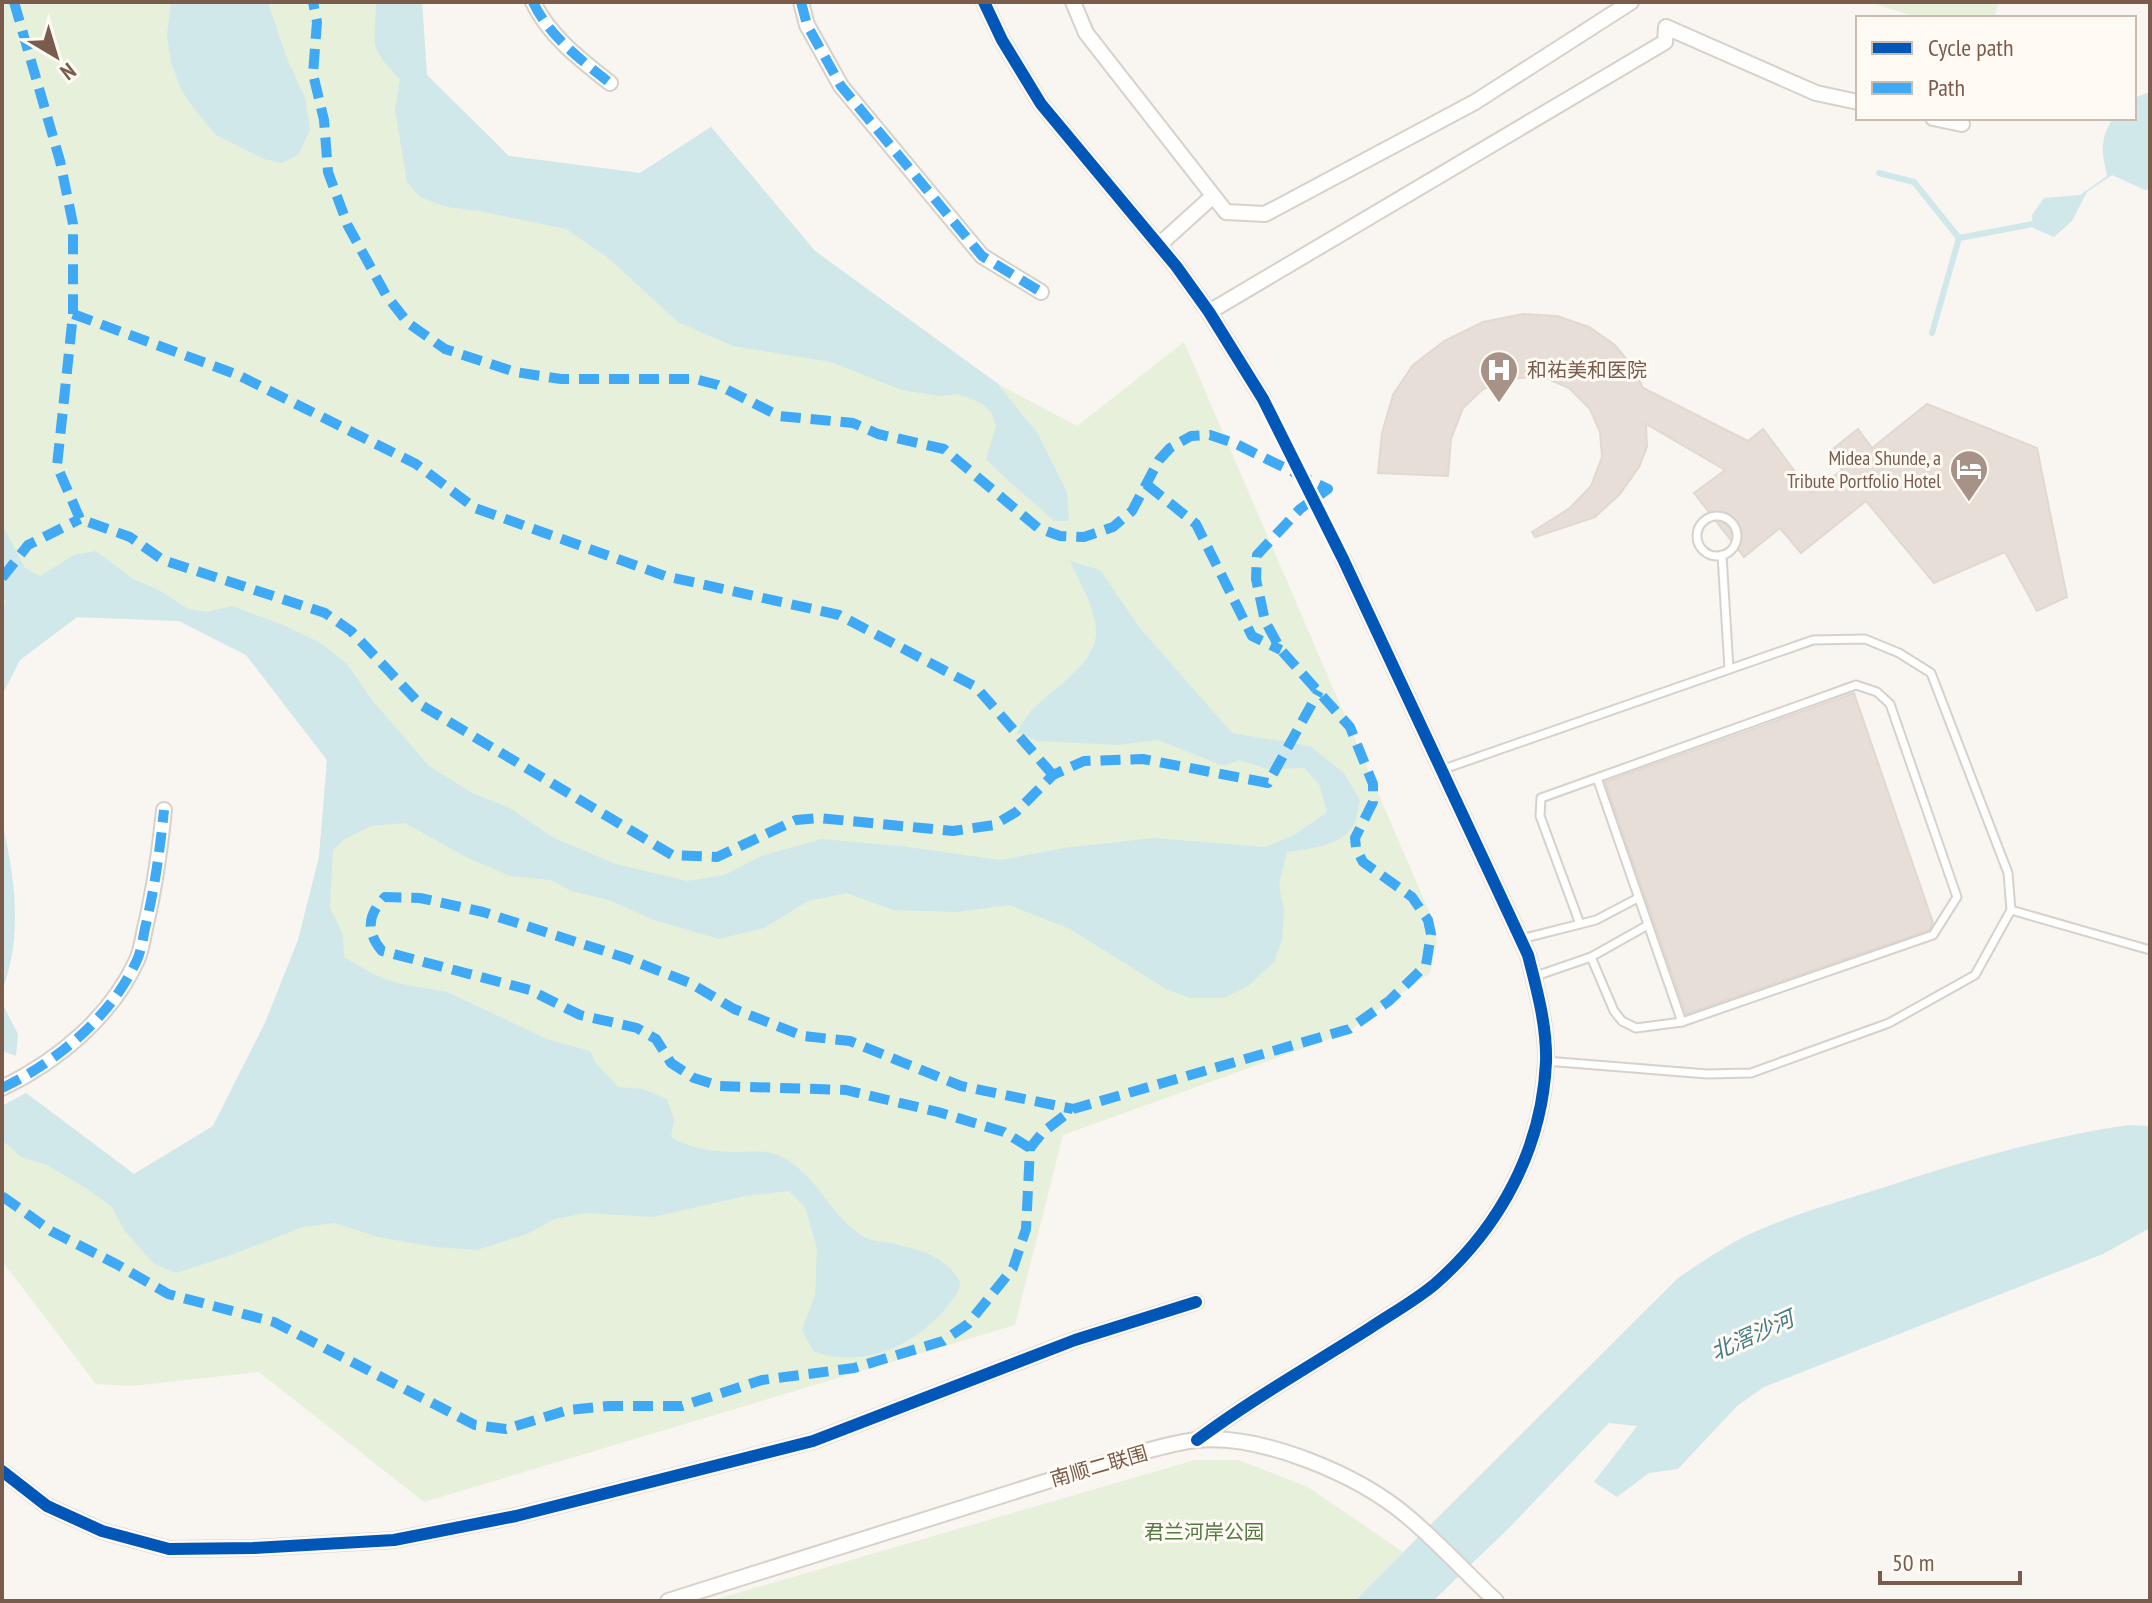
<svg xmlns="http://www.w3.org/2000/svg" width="2152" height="1603" font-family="'PT Sans Narrow','Noto Sans SC',sans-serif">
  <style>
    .green { fill: #e7f0db }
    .water { fill: #d0e8ea }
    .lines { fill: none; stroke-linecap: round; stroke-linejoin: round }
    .stream { stroke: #d0e8ea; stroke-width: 6 }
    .building { fill: #e6ded7; stroke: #e2d8d2; stroke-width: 2 }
    .street-tunnel { stroke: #d9cfc7; stroke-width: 14; stroke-dasharray: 14 7; stroke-linecap: butt }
    .lane-casing { stroke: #d7d1cb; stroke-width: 11 }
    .street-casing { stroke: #d7d1cb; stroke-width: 18 }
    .lane { stroke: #fefefd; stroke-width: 7 }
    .street { stroke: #fefefd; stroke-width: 14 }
    .quiet { stroke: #3fa9f5; stroke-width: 10; stroke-dasharray: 20 10; stroke-linecap: butt }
    .cycleway-casing { stroke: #fffaf3; stroke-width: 17 }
    .cycleway { stroke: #0057b8; stroke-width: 12 }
    .labels { text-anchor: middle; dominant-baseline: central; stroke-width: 6; stroke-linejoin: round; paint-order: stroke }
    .poi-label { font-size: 20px; fill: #7a5c4d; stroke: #fffaf3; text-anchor: start }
    .street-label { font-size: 20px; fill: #7a5c4d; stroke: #fffaf3 }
    .park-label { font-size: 20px; fill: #537a41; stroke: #fffaf3 }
    .water-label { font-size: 22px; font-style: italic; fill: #437c86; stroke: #fffaf3 }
  </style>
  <rect width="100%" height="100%" fill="#f9f5f0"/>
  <!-- green -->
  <g class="green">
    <polygon points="2,2 422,2 427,75 503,155 640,173 711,127 815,251 996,383 1077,426 1184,342 1428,909 1437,942 1430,973 1346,1033 1063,1135 1015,1325 424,1502 259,1372 131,1386 96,1384 2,1261 2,1106 26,1093 134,1174 213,1126 265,1023 298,940 319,857 327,760 246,655 179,621 77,617 20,660 2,695"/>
    <polygon points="1868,2 1999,2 1994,18 1920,18"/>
    <polygon points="1195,1460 1238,1460 1308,1487 1403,1552 1353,1601 710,1601"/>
  </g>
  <!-- water -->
  <g class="water">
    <polygon points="171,2 268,2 286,56 305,98 310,130 298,155 282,163 264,159 216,135 196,111 182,91 171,63 167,34"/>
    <path d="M 376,2 L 422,2 L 427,75 L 509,156 L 640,173 L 711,127 L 815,251 L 997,383 L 1038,434 L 1067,492 L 1069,521 L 1054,521 C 1032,500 1007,481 986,459 L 996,426 L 991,412 L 981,403 L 958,394 L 939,396 L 902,390 L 831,362 L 733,346 L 678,322 L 607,257 L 566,229 L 479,211 L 447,207 L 420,197 L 407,182 L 395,110 L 400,79 C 367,46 375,45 376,2 Z"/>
    <path d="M 2150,92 L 2150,189 L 2145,190 L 2112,175 L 2087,192 L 2072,221 L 2054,237 L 2033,228 L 2032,215 L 2044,198 L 2080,195 L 2107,176 C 2102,150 2099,142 2113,118 L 2134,118 L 2134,98 Z"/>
    <path d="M 2,524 L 25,568 L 40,576 L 74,555 L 96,551 L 133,579 L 159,590 L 188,609 L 207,612 L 232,606 L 283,625 L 319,642 L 347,664 L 372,700 L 429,766 L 472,793 L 508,807 L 554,838 L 616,864 L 687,881 L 725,875 L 761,856 L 822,839 L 901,846 L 1000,860 L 1064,848 L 1154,838 L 1265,847 L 1294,835 L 1327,812 L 1319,784 L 1304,768 L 1267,769 L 1239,760 L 1224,766 L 1158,740 L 1119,745 L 1038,741 L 1017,733 C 1021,726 1025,718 1030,712 C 1050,690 1098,664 1096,631 C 1095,607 1080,583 1070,561 L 1100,570 L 1139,627 L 1232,733 L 1310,746 L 1344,773 L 1360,800 C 1358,808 1357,819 1353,826 C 1342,846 1307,849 1287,852 L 1279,884 L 1284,911 L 1282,940 L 1274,962 L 1247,987 L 1223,998 L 1190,998 L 1166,989 L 1070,929 L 1009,905 L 957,912 L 893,910 L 847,893 L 808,901 L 764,928 L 719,939 L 654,920 L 609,900 L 571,891 L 551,880 L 510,876 L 468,858 L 405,823 L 371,826 L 343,840 L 333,850 L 330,907 L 343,935 L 344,957 L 375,975 L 397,983 L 447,992 L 547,1039 L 590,1051 L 596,1063 L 618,1087 L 643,1089 L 667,1099 L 674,1120 L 671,1137 C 693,1150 717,1152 742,1152 C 753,1152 768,1150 778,1155 C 814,1170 829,1214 861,1235 C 869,1241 880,1241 890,1243 C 913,1248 940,1254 955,1274 C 964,1284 959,1290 952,1300 C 922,1343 864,1371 813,1351 L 802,1330 L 815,1295 L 817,1249 L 805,1207 L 789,1191 L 745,1196 L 653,1217 L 586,1213 L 555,1219 L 527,1234 L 477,1250 L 435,1247 L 378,1237 L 335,1223 L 303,1227 L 231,1255 L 176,1273 L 153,1263 L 124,1230 L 112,1207 L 86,1188 L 47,1165 L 21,1157 L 2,1140 L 2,1106 L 26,1093 L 134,1174 L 213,1126 L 265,1023 L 298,940 L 319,857 L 327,760 L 246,655 L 179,621 L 77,617 L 20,660 L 2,695 L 2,610 L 6,602 L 2,597 Z"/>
    <path d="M 2,823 C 15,875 23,939 2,990 Z"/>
    <polygon points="2,1003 18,1034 16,1056 2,1051"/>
    <path d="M 2129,1125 L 2150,1126 L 2150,1228 L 2103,1254 L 1764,1387 L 1737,1406 L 1678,1469 L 1649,1473 L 1617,1497 L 1594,1482 L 1637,1426 L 1609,1423 L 1510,1527 L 1433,1601 L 1354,1601 L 1678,1278 C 1702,1262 1726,1245 1752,1233 C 1794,1214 1841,1201 1885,1187 C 1964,1161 2046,1137 2129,1125 Z"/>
  </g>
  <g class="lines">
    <!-- stream -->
    <g class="stream">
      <polyline points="1879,173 1914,182 1959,238 2033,224"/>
      <polyline points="1932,333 1959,238"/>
    </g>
  </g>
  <!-- building -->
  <g class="building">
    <polygon points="1523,314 1557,316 1589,327 1615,345 1632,366 1643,388 1748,441 1763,429 1811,493 1842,470 1829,452 1858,429 1872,448 1927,404 2037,448 2067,597 2037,611 2005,552 1934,583 1866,501 1801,553 1780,528 1744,557 1694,493 1725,470 1646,424 1647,447 1639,467 1620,494 1595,517 1535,537 1532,532 1570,508 1591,486 1602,457 1600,432 1590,409 1569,388 1541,376 1511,379 1483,389 1463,408 1451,439 1448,476 1378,473 1382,433 1393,395 1413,365 1444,341 1483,322"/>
    <polygon points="1854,693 1933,923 1929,930 1686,1014 1605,782"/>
  </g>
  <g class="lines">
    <!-- street-tunnel -->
    <polyline class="street-tunnel" points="1263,399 1343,559"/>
    <defs>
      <g id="lane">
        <circle cx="1717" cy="536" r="20"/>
        <polyline points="1722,555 1729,669"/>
        <polyline points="1441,770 1813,640 1865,639 1899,653 1931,673 2008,873 2011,910 1975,975 1889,1023 1751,1073 1707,1074 1546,1061"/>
        <polyline points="1597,778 1682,1022"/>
        <polyline points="2011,910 2150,950"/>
        <polyline points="1580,924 1540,816 1541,798 1856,685 1877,692 1890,704 1957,897 1933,935 1682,1022 1636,1028 1622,1021 1614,1011 1591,957"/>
        <polyline points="1521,939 1596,920 1638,898"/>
        <polyline points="1533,977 1591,957 1648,925"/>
      </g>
      <g id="street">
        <path d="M 533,2 C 549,36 581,60 610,83"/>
        <polyline points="801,2 807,25 841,86 982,256 1041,292"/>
        <polyline points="984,2 1002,40 1041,104 1176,266 1209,312 1263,399"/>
        <polyline points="1073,2 1086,33 1226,212 1265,214 1475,102 1631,2"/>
        <polyline points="1933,118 1962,124"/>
        <polyline points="1159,245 1213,196"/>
        <polyline points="1209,312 1665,42 1666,27 1816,93 1858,102"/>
        <path d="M 2,1088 C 58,1061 111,1017 137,960 C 142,949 143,936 146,924 C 155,886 160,849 164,810"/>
        <path d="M 1197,1440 C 1252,1399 1312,1365 1370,1328 C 1391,1314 1416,1300 1435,1284 C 1500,1227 1542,1149 1546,1062 C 1547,1026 1537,990 1528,955 L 1343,559"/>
        <polyline points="2,1471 47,1506 102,1531 169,1549 253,1548 394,1540 516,1516 813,1441 1075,1340 1196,1302"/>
        <path d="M 668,1601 L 1130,1455 C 1152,1450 1175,1442 1197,1440 C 1262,1434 1357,1474 1407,1516 C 1438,1542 1466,1573 1496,1601"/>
      </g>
    </defs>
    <!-- lane casing -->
    <use href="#lane" class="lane-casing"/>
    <!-- street casing -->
    <use href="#street" class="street-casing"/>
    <!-- lane -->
    <use href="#lane" class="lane"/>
    <!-- street -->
    <use href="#street" class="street"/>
    <!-- quiet -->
    <g class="quiet">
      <polyline points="14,2 60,161 73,224 73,314 57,466 80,519 130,537 163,560 325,613 351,631 421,705 672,855 717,857 796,820 819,818 953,831 994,825 1016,812 1053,775 1084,761 1143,759 1268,783 1319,691"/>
      <path d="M 533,2 C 549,36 581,60 610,83"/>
      <polyline points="801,2 807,25 841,86 982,256 1041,292"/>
      <polyline points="73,314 238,375 416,464 475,508 665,576 839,615 976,687 1053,775"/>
      <polyline points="1146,484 1196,524 1252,636 1281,650"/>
      <polyline points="2,578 28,545 80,519"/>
      <path d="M 2,1088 C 58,1061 111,1017 137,960 C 142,949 143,936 146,924 C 155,886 160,849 164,810"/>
      <path d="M 1030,1148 L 1004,1132 L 938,1112 L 846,1090 L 719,1086 L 694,1078 L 671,1063 L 656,1039 L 637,1028 L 580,1015 L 530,990 L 382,951 C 366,932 367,915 385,897 L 420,898 L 483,912 L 626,958 L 690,983 L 734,1009 L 803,1036 L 850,1041 L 961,1086 L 1073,1109"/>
      <polyline points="2,1196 51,1231 118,1265 168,1294 274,1322 475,1425 506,1429 568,1410 608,1406 682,1406 762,1380 854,1368 943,1341 968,1324 1013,1268 1026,1229 1030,1148 1043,1132 1073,1109 1349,1029 1389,1001 1426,965 1431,934 1428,920 1412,897 1363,862 1356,848 1355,838 1373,802 1373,784 1350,727 1281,650 1265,621 1256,579 1257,555 1300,509 1328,489 1234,443 1210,435 1191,436 1170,448 1159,460 1132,511 1113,527 1084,537 1060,536 1038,528 944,449 878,434 853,423 779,416 718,385 695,379 561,379 515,372 445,349 408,323 386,295 348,226 328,172 324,120 313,74 317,22 313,2"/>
    </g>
    <defs>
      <g id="cycleway">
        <path d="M 984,2 L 1002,40 L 1041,104 L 1176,266 L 1209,312 L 1263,399 L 1343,559 L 1528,955 C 1537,990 1547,1026 1546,1062 C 1542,1149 1500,1227 1435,1284 C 1416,1300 1391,1314 1370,1328 C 1312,1365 1252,1399 1197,1440"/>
        <polyline points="2,1471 47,1506 102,1531 169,1549 253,1548 394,1540 516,1516 813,1441 1075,1340 1196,1302"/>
      </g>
    </defs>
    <!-- cycleway casing -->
    <use href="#cycleway" class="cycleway-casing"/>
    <!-- cycleway -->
    <use href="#cycleway" class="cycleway"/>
  </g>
  <!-- icons -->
  <defs>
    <symbol id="hospital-pin" viewBox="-11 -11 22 30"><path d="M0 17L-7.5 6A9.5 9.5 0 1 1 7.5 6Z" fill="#a69286" stroke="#fffaf3"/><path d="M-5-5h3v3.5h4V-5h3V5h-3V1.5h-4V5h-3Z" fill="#fff"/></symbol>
    <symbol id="hotel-pin" viewBox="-11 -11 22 30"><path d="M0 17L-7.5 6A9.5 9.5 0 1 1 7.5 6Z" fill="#a69286" stroke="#fffaf3"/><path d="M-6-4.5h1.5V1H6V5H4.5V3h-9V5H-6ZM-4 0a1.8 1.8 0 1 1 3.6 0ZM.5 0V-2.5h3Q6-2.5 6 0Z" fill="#fff"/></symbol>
  </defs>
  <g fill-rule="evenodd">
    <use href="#hospital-pin" x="1477" y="348" width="44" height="60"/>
    <use href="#hotel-pin" x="1947" y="447" width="44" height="60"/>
  </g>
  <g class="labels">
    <!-- poi labels -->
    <g class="poi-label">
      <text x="1527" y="370">和祐美和医院</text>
      <text x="1941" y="458" text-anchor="end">Midea Shunde, a<tspan x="1941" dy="23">Tribute Portfolio Hotel</tspan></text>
    </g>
    <!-- street labels -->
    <g class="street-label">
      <text transform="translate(1099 1466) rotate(-16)">南顺二联围</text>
    </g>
    <!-- park labels -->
    <g class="park-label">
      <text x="1204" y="1532">君兰河岸公园</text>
    </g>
    <!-- water labels -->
    <g class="water-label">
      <text transform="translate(1752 1335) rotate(-24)">北滘沙河</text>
    </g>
  </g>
  <!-- border -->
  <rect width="2152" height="1603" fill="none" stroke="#7a5c4d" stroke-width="8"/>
  <!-- legend -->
  <rect x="1856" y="16" width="280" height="104" fill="#fffaf3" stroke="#cabbb1" stroke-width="2"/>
  <rect x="1872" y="42" width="40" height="12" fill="#0057b8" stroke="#cabbb1" stroke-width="2"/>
  <text x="1928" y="56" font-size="24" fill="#7a5c4d">Cycle path</text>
  <rect x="1872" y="82" width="40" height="12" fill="#3fa9f5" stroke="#cabbb1" stroke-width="2"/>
  <text x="1928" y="96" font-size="24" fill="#7a5c4d">Path</text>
  <!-- north arrow -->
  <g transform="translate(56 56) rotate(142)" stroke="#fffaf3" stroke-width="6" paint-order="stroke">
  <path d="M0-6L14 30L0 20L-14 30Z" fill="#7a5c4d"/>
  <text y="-12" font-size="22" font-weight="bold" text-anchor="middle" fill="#7a5c4d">N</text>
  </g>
  <!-- scale -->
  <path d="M1880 1571v12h140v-12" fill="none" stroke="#7a5c4d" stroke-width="4"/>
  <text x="1892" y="1571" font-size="24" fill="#7a5c4d" stroke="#fffaf3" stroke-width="6" paint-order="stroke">50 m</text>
</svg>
